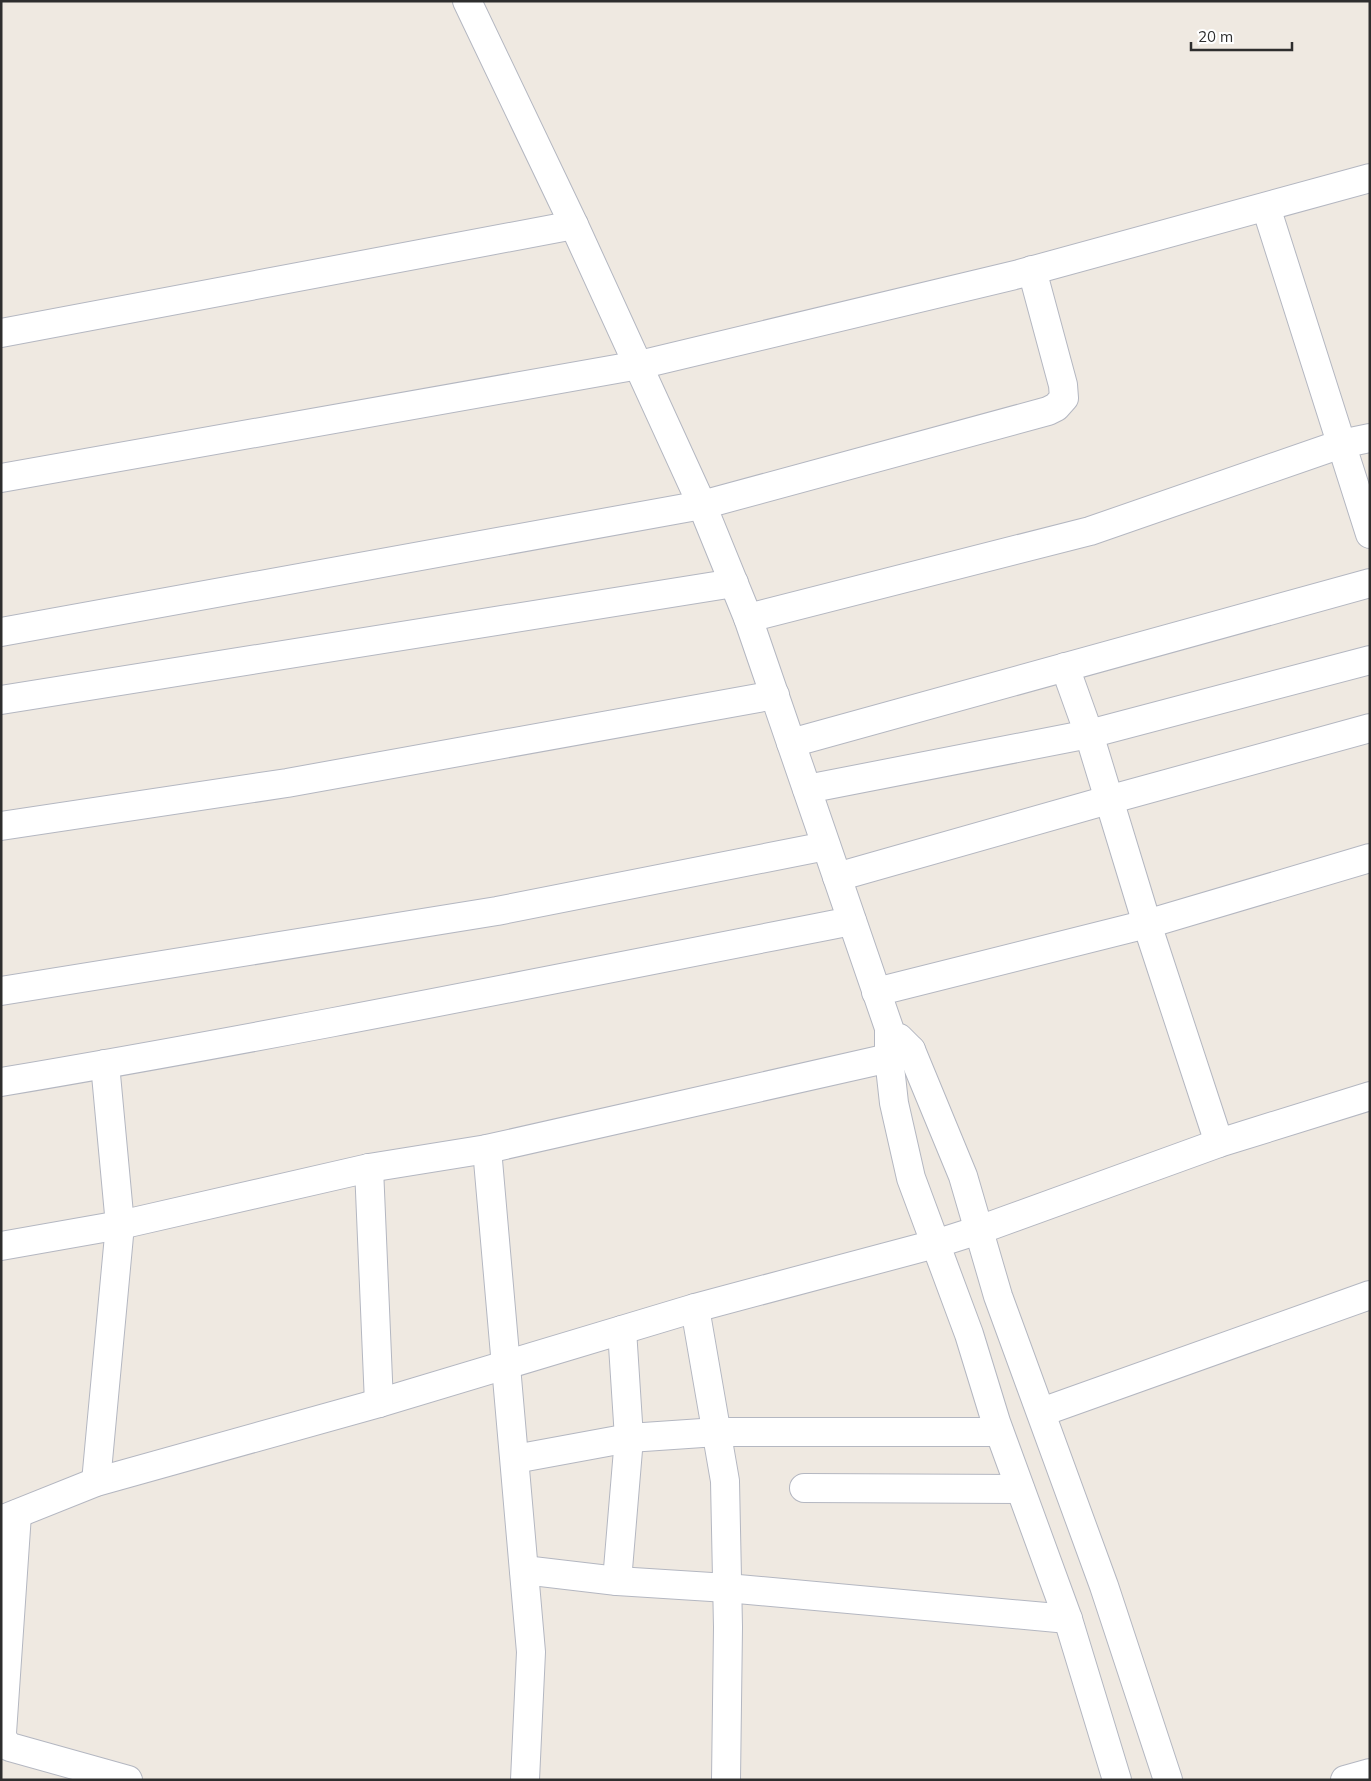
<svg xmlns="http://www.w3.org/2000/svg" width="1371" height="1781" font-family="Mulish,sans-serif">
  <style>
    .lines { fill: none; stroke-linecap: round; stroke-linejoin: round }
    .minor-casing { stroke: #b4b7c1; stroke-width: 30 }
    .minor { stroke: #fff; stroke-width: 28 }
  </style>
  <rect width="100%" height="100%" fill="#efe9e1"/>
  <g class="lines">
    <defs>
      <g id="minor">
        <polyline points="467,1 574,225 702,505 748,618 889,1028 889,1058 894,1103 911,1178 969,1334 996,1422 1068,1619 1117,1780"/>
        <polyline points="1266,207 1370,534"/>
        <polyline points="1,333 574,225"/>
        <polyline points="1,478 639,365 1019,274 1370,178"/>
        <polyline points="748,618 1090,531 1341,444 1370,438"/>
        <polyline points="1,632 702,505 1048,411 1056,407 1064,398 1063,385 1032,270"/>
        <polyline points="1065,667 1089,734 1147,924 1219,1143"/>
        <polyline points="1,700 734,583"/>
        <polyline points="791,743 1370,583"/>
        <polyline points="807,789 1089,734 1370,660"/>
        <polyline points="1,826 287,783 775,695"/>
        <polyline points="837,877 1108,800 1370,728"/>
        <polyline points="1,991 497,911 826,846"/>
        <polyline points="876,992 1147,924 1370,858"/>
        <polyline points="899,1038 911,1050 963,1176 998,1296 1104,1586 1168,1780"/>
        <path d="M 1,1082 C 286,1034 569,976 852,921"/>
        <polyline points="487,1149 531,1652 525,1780"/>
        <polyline points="369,1168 379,1403"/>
        <polyline points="1,1246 120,1225 369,1168 487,1149 889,1058 911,1050"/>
        <polyline points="695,1308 725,1481 728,1627 726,1780"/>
        <polyline points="1042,1412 1370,1295"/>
        <polyline points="515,1459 629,1438 717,1432 999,1432"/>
        <polyline points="96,1482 120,1225 105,1064"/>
        <polyline points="804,1488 1020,1489"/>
        <polyline points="17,1514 2,1733 3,1740 10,1747 128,1780"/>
        <polyline points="1,1520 96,1482 379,1403 695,1308 935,1244 979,1230 1219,1143 1370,1096"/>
        <polyline points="524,1570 617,1581 727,1588 1068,1619"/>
        <polyline points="617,1581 629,1438 622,1330"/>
        <polyline points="1345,1780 1370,1773"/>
      </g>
    </defs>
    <!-- minor casing -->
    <use href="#minor" class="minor-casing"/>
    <!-- minor -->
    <use href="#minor" class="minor"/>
  </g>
  <!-- border -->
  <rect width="1371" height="1781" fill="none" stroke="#2e2e2e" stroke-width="5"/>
  <!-- scale -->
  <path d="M1191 42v8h101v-8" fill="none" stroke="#2e2e2e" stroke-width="2.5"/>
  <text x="1198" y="42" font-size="15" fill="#2e2e2e" stroke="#ffffff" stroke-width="4" paint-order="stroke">20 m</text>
</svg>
